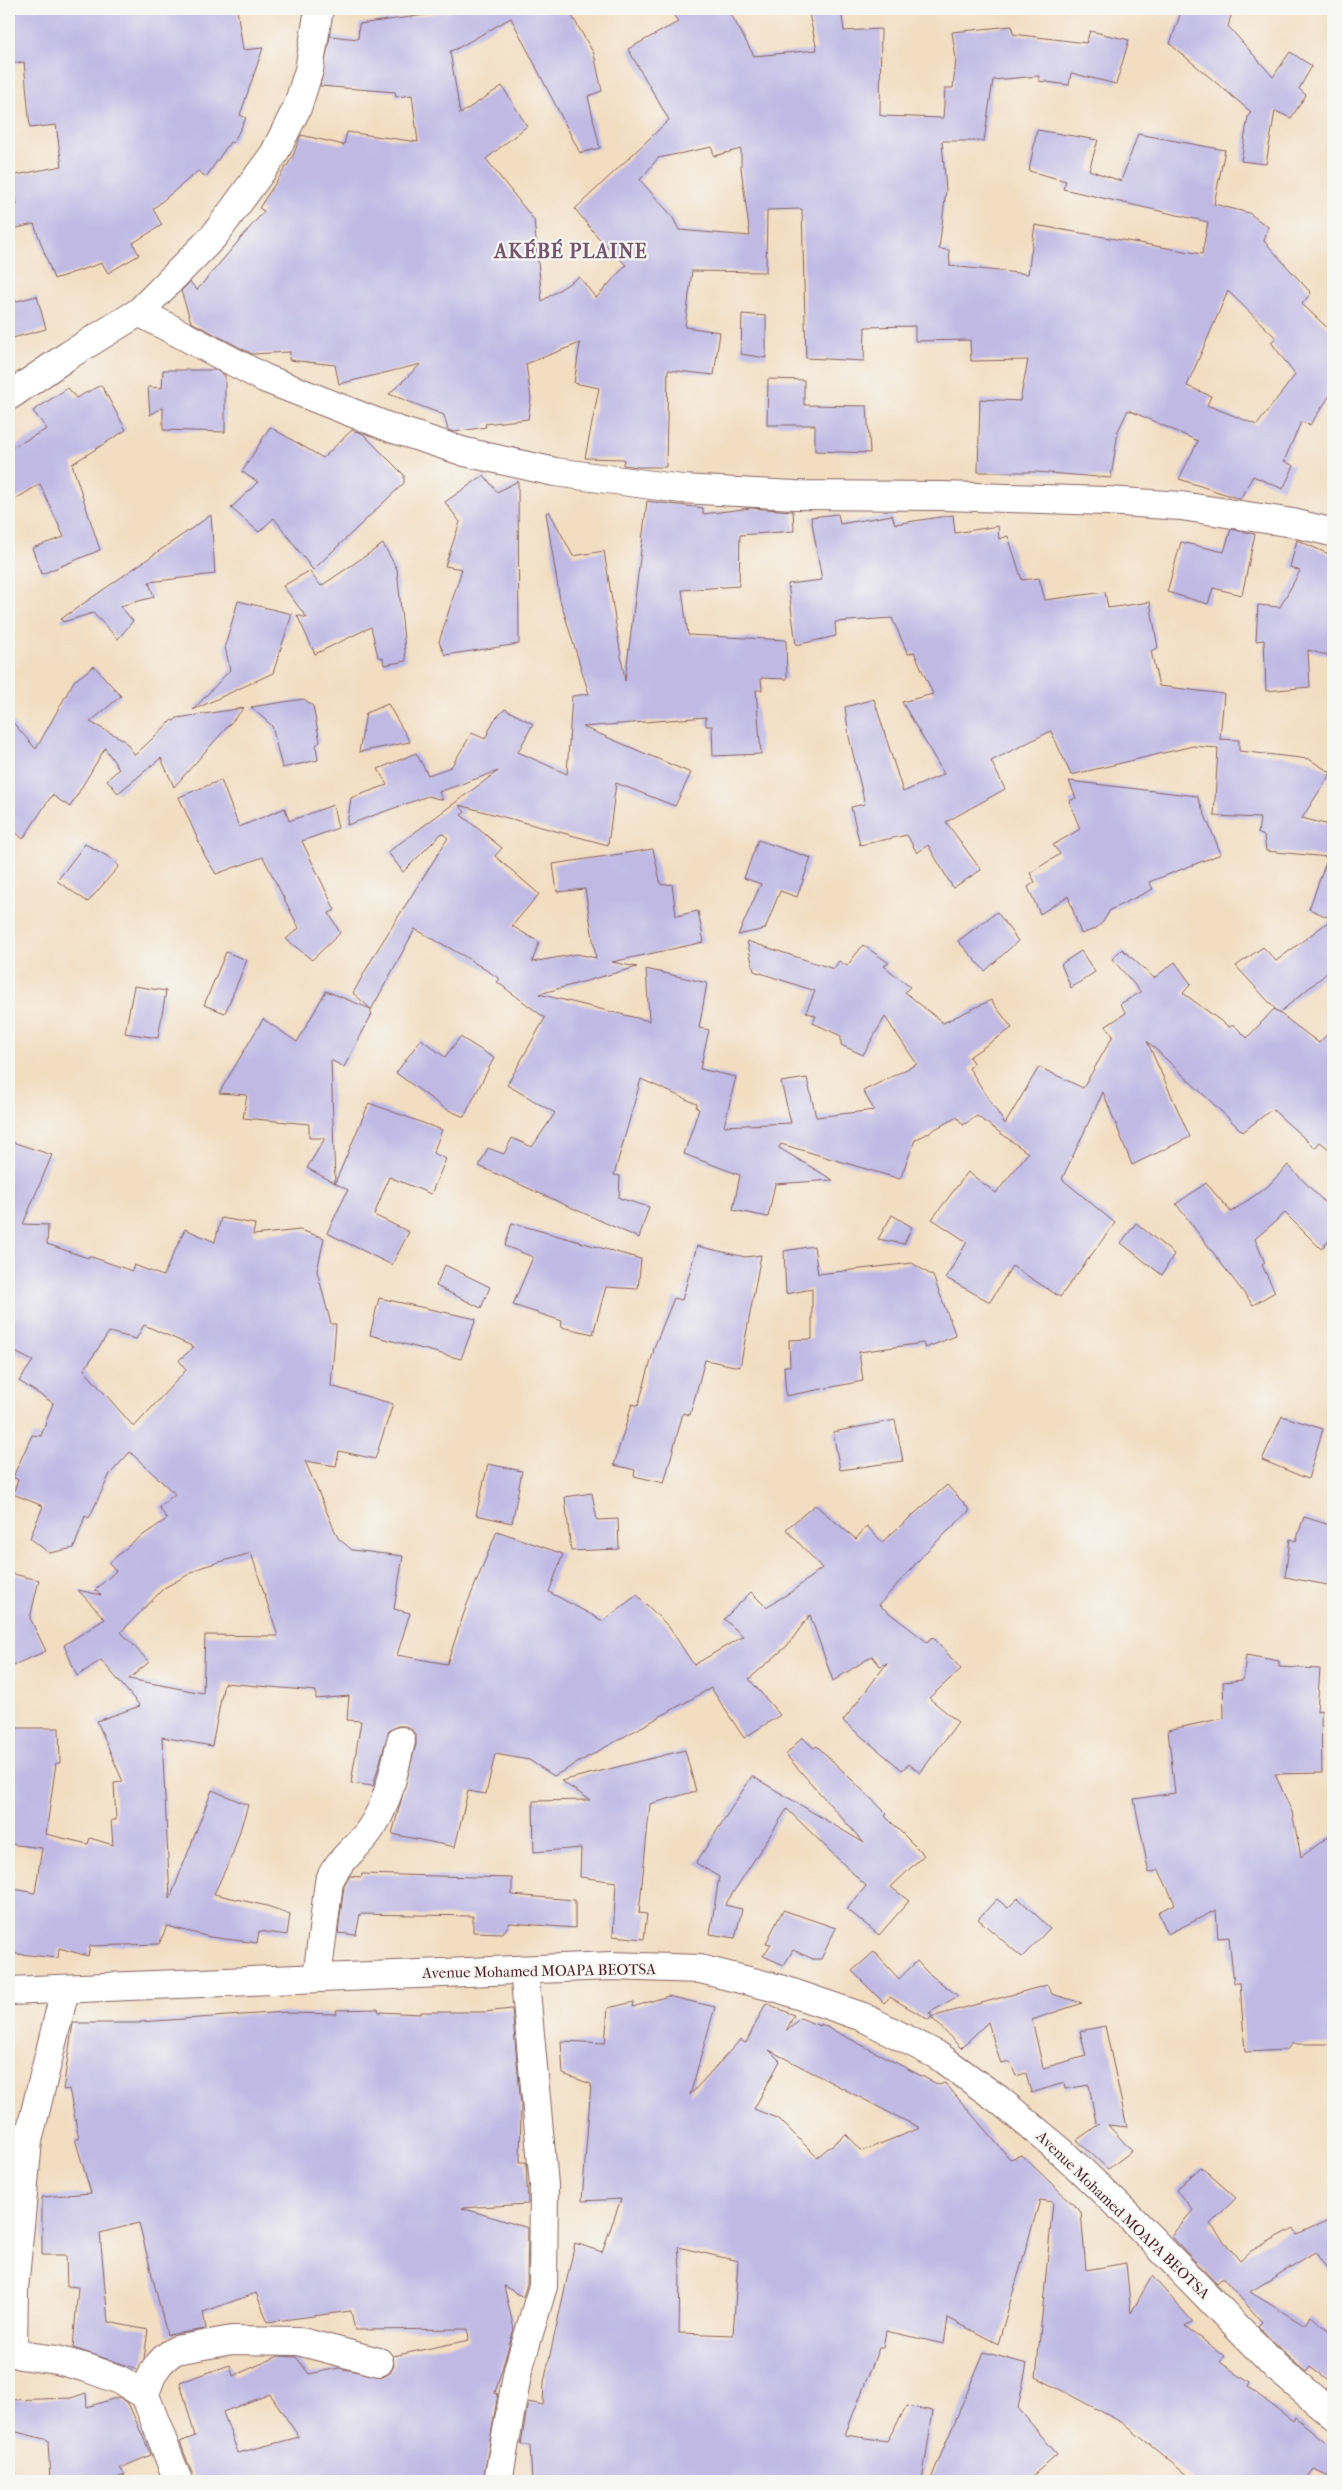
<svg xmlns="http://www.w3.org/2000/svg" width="1342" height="2490" font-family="'IM FELL French Canon',serif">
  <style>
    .building { fill: #bfb9e4; fill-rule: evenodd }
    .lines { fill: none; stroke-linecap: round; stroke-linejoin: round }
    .minor-casing { stroke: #856260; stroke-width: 30 }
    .tertiary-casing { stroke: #856260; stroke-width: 30 }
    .secondary-casing { stroke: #856260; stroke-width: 30 }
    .minor { stroke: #fff; stroke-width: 28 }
    .tertiary { stroke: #fff; stroke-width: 28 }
    .secondary { stroke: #fff; stroke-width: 28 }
    .labels { text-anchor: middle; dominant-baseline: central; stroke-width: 4.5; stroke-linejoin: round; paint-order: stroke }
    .street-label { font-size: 15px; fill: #4a1f2b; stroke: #f6f6f2 }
    .district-label { font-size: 20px; font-weight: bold; letter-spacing: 1px; fill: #73556c; stroke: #f6f6f2 }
  </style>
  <rect width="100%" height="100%" fill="#f6f6f2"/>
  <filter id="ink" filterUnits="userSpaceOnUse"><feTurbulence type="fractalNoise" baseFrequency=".02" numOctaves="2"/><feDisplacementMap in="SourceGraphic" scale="10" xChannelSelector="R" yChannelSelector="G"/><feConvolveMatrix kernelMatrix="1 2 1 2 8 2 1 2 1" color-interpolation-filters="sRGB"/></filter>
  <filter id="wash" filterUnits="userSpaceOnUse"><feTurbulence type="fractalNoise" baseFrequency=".0096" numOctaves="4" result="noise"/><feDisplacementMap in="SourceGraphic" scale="20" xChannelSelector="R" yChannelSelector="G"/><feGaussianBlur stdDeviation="1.12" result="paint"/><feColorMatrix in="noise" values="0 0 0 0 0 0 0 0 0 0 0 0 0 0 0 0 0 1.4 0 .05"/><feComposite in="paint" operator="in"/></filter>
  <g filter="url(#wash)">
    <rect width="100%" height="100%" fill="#f2ddc1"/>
    <g id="blocks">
      <!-- building -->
      <g class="building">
        <polygon points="9,9 237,9 243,50 263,48 240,115 246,118 233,143 230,142 206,177 198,171 153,209 162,225 133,243 139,255 108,273 102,263 54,279 34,224 9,230 9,206 17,205 11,176 62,166 56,125 30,128 24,62 9,64"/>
        <path d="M 452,9 L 568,9 L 594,54 L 602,91 L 588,96 L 600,148 L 580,153 L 511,18 L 456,49 L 450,51 L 460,114 L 502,86 L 527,126 L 486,159 L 534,220 L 542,301 L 579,277 L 596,298 L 626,265 L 597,236 L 575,209 L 669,120 L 628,49 L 678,22 L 670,9 L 728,9 L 754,56 L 817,50 L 808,9 L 841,9 L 844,31 L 881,29 L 880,115 L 883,116 L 943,118 L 945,88 L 953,88 L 956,59 L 952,32 L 1012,26 L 1013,34 L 1086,43 L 1090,31 L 1129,40 L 1116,84 L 1071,73 L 1069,85 L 1039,81 L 1039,76 L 993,80 L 984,141 L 942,141 L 946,190 L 939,249 L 949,250 L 950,266 L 1028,274 L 1035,225 L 1202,254 L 1208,222 L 1063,189 L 1066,181 L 1029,171 L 1037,130 L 1098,140 L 1089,170 L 1121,181 L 1138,134 L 1225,150 L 1214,204 L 1249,213 L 1268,227 L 1264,241 L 1311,293 L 1302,304 L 1333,333 L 1333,391 L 1310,425 L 1301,422 L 1284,461 L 1294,466 L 1283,489 L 1253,476 L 1240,499 L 1179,479 L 1198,441 L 1128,410 L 1118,431 L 1111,478 L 1036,472 L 978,472 L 980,399 L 1020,401 L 1028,360 L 971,361 L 970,340 L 915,341 L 915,326 L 865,327 L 864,361 L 806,358 L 802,209 L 767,210 L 766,272 L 692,271 L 685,327 L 720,332 L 714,375 L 668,370 L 666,467 L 639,467 L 623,465 L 624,459 L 585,458 L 599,388 L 574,383 L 580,343 L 526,364 L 531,399 L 528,419 L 485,424 L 486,427 L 454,432 L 448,430 L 444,415 L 389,394 L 421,364 L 339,384 L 335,365 L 289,360 L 290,352 L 252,354 L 191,322 L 181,291 L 190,282 L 197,290 L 264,211 L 259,208 L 292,158 L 301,135 L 344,145 L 347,132 L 418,142 L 412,95 L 396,97 L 395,92 L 320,86 L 330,36 L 358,39 L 359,24 L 454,11 ZM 712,147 L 714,156 L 741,149 L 741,168 L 750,236 L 679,230 L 672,216 L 640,180 L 658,158 ZM 1228,291 L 1276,338 L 1271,342 L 1295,375 L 1257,425 L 1207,405 L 1211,396 L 1187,386 Z"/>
        <polygon points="1182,9 1213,9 1232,12 1228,26 1273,77 1290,52 1312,66 1299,89 1306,95 1291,118 1275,111 1266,164 1241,161 1248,116 1251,112 1170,44"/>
        <polygon points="37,296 46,329 9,339 9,303"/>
        <polygon points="742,314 766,316 766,358 741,354"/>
        <polygon points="163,370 216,370 225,375 225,432 163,430 163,407 150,415 148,387 162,388"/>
        <polygon points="768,379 804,380 804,405 867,406 870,453 815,451 815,425 767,425"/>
        <polygon points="101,385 126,430 72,464 100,550 42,574 32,548 64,537 40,484 9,503 9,449 47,429 33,411 68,388 76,398"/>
        <polygon points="270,427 323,458 352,430 362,433 404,475 404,483 313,570 274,518 259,532 231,508 258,482 242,472"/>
        <polygon points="484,475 497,492 518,481 519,644 445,655 439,642 462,569 445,566 460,522 445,502"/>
        <polygon points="647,501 703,508 703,514 751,508 793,511 794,531 740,535 739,586 682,590 688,635 786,640 787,679 761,678 762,690 756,690 761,754 713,756 712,726 706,726 706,717 583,727 691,773 675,806 616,783 608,845 459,805 465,812 461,815 502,848 495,856 539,894 512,926 539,942 532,962 577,954 596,958 585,889 557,892 553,864 653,849 661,885 672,884 676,916 698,911 704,942 612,962 637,967 539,994 649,1021 646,969 707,983 699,1028 709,1030 700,1069 736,1077 724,1126 791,1123 781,1082 807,1078 816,1117 874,1110 863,1091 917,1064 885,1017 863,1055 841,1045 841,1036 813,1023 816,1016 806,1012 815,991 754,971 747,941 834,969 839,961 847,966 863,945 889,963 884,966 910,987 905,992 943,1023 991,1000 1012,1028 969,1057 974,1064 969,1068 1005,1124 1039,1067 1083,1088 1113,1036 1106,1026 1126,1013 1120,1004 1141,992 1112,959 1122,949 1154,978 1175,962 1191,984 1183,993 1229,1027 1234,1025 1247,1038 1274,1009 1319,1043 1333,1028 1333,1152 1320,1142 1315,1148 1272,1109 1243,1132 1147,1041 1190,1137 1132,1165 1103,1092 1062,1179 1115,1223 1060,1297 1012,1266 990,1302 946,1278 967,1242 932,1219 968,1172 996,1193 1028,1153 977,1116 963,1125 957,1117 915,1140 900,1179 781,1144 779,1148 833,1180 775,1184 768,1217 733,1210 740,1175 684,1154 699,1109 696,1108 697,1104 641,1079 614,1175 620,1176 619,1198 649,1207 639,1238 479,1166 488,1148 504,1154 512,1138 532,1147 555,1113 507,1085 545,1018 497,982 500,979 464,956 415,929 370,1012 372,1014 344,1067 331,1060 335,1183 307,1168 325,1138 309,1138 309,1124 243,1118 247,1095 219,1093 263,1019 297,1042 326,991 371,1009 353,993 376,952 448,838 442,833 403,872 388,852 498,771 439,792 443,800 428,796 347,825 351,798 387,785 378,769 416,753 428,775 451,767 472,733 485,739 494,720 505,709 533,724 518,752 567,774 572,696 589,694 560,600 546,513 549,511 573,556 604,551 625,681"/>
        <polygon points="838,514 840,524 892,515 895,524 953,515 955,533 998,526 999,539 1008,536 1022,580 1039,578 1045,600 1105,592 1108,608 1150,602 1158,648 1151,651 1159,686 1224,694 1220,739 1239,740 1239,751 1309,759 1331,773 1302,818 1333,826 1333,968 1279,1013 1236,966 1263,947 1276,961 1332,919 1309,909 1328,857 1266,851 1264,836 1258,833 1260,818 1214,816 1218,748 1193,746 1071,775 1051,731 991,761 1005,789 946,822 981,870 953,888 928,845 917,853 907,835 860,845 851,807 865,804 849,737 845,707 874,699 903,792 944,774 902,702 933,694 914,652 908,654 892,618 835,622 836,636 796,645 788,584 822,580 811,517"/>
        <polygon points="211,515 215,574 149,582 154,597 120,606 133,621 118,639 93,613 63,622 61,619"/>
        <polygon points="1231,529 1255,534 1242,595 1213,588 1208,604 1167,592 1181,542 1224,552"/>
        <polygon points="1297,540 1333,556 1333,657 1308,650 1310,687 1266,691 1264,640 1256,641 1258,605 1280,607 1300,571 1290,567"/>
        <polygon points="383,544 397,569 406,661 384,665 383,658 378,657 371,627 315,654 297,615 307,618 283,586 309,571 321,586"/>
        <polygon points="238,601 292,614 273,673 193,710 230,670 225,646"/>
        <polygon points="94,666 121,696 90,722 124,740 135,755 172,720 174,721 177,718 244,708 174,787 161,758 118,793 107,780 119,769 105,748 70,807 52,795 23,839 9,826 9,718 36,749 74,681"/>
        <polygon points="304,699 313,706 320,742 316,745 318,760 282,768 272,726 251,707"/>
        <polygon points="388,704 410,742 359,752 366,713"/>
        <polygon points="221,780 239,827 285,808 289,821 333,805 338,828 302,841 335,910 329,913 340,933 312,960 286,939 299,928 263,857 216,874 205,856 179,797"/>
        <polygon points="1069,781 1197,796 1221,854 1149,882 1153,889 1110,910 1103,922 1095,929 1081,934 1068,896 1040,914 1028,887 1035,882 1030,873 1060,854 1053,845 1080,829 1069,801 1076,798"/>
        <polygon points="758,840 811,858 797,897 780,891 765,929 738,935 761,884 744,878"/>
        <polygon points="85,844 107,856 119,866 88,902 57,881"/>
        <polygon points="997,912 1018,941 985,971 958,941"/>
        <polygon points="1081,951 1095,972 1071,988 1061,964"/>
        <polygon points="226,952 247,960 225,1013 204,1005"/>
        <polygon points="134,986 166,991 158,1038 125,1033"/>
        <polygon points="460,1037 494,1058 464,1117 444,1108 396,1073 421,1039 445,1057"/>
        <polygon points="369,1103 442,1130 433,1153 446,1159 431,1194 389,1177 374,1215 409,1232 392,1265 327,1233 348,1190 335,1183"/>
        <path d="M 9,1141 L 52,1155 L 23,1224 L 48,1225 L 47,1244 L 88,1258 L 89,1256 L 132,1271 L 134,1265 L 163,1276 L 185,1229 L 215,1242 L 221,1218 L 255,1224 L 253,1235 L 300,1230 L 324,1238 L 317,1271 L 331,1324 L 336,1324 L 331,1386 L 393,1404 L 375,1459 L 339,1451 L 336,1466 L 305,1461 L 338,1538 L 352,1550 L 403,1556 L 394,1609 L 410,1613 L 397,1655 L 447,1664 L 466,1607 L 497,1531 L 563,1554 L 549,1592 L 603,1621 L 637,1595 L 669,1627 L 694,1665 L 743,1636 L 724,1619 L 751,1592 L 766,1607 L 791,1592 L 822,1568 L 786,1529 L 815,1505 L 856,1539 L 867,1526 L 882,1542 L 947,1485 L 970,1510 L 926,1552 L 879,1605 L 927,1642 L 933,1637 L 961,1669 L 929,1698 L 958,1722 L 920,1773 L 909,1764 L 902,1770 L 843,1721 L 887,1663 L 880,1666 L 872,1656 L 833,1681 L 810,1615 L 787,1646 L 749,1679 L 780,1715 L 744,1738 L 711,1688 L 554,1776 L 529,1760 L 495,1754 L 486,1794 L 468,1791 L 455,1847 L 392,1834 L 416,1744 L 416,1736 L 411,1729 L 405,1726 L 397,1726 L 389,1731 L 373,1786 L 351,1783 L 361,1721 L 347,1720 L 349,1696 L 316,1699 L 316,1691 L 224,1683 L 212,1746 L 162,1737 L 170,1899 L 212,1790 L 248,1805 L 233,1853 L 214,1894 L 267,1906 L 290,1914 L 287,1935 L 259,1931 L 257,1943 L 210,1937 L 167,1926 L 159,1944 L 90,1946 L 88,1956 L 59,1948 L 58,1958 L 9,1953 L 9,1888 L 35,1893 L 42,1848 L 9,1844 L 9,1728 L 59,1728 L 60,1763 L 56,1763 L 46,1834 L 88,1844 L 90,1838 L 113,1845 L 111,1820 L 116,1820 L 114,1783 L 123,1782 L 97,1721 L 140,1706 L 101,1660 L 77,1676 L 64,1645 L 105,1619 L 78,1590 L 101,1595 L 95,1590 L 116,1571 L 109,1563 L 133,1542 L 167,1519 L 159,1507 L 175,1494 L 130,1452 L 110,1474 L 89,1518 L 85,1516 L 74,1548 L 49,1553 L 30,1538 L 43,1506 L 13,1494 L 18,1480 L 13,1477 L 32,1435 L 41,1436 L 53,1403 L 19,1381 L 33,1361 L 9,1349 ZM 144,1325 L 194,1347 L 179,1360 L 186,1370 L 134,1427 L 84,1370 L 109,1332 L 136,1339 ZM 251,1553 L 278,1636 L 205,1635 L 203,1693 L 129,1679 L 149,1662 L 121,1632 L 164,1588 L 202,1567 Z"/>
        <polygon points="1288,1165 1333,1211 1333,1236 1321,1249 1285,1213 1255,1239 1265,1263 1262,1265 1275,1292 1253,1305 1176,1204 1206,1183 1231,1212 1267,1187"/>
        <polygon points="892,1215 912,1227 904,1244 878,1239"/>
        <polygon points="512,1223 641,1259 638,1289 606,1287 593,1334 561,1327 562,1321 513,1305 533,1257 505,1246"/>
        <polygon points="1136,1223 1174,1254 1162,1275 1121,1243"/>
        <polygon points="697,1246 745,1257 761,1255 740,1367 705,1360 690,1415 683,1413 664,1483 634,1476 635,1470 614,1465 632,1404 638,1406 654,1350 653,1350 674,1298 682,1300"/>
        <polygon points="814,1246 818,1274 912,1263 933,1276 956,1336 925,1348 923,1343 859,1352 863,1381 786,1396 784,1366 790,1366 789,1340 812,1339 812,1289 786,1294 784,1251"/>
        <polygon points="445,1265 490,1287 481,1308 436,1286"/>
        <polygon points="379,1298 476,1319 461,1359 370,1335"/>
        <polygon points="1282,1416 1323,1429 1308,1479 1262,1460"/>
        <polygon points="895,1420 903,1461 840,1470 833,1432"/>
        <polygon points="488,1464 522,1471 512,1523 476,1515"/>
        <polygon points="592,1493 597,1520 618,1519 619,1549 571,1551 565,1497"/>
        <polygon points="1304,1517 1333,1526 1333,1586 1285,1577 1290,1539 1296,1541"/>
        <polygon points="9,1573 39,1580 30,1618 46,1651 9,1667"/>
        <polygon points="1246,1655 1279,1661 1279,1667 1320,1669 1317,1711 1321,1710 1322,1773 1275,1774 1292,1812 1301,1857 1333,1833 1333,2044 1291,2044 1287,2050 1245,2052 1240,1983 1234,1983 1229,1937 1218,1938 1216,1910 1168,1934 1158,1912 1175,1904 1159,1870 1149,1873 1134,1799 1175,1793 1168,1730 1224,1718 1223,1682 1243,1680"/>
        <polygon points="802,1737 814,1748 817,1746 887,1814 885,1816 924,1855 891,1887 909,1901 879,1935 847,1909 866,1886 787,1809 725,1905 742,1909 735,1938 710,1934 719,1877 696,1863 752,1776 864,1843 786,1755"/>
        <polygon points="685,1750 696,1791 650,1804 639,1913 647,1914 644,1939 613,1936 616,1882 580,1877 581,1848 534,1852 533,1801 590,1800 561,1781"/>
        <polygon points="362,1874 512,1878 512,1895 575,1900 575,1928 510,1923 503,1933 473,1932 473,1916 360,1914 356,1935 338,1933 344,1886 350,1876 361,1877"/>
        <polygon points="1018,1898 1050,1928 1022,1957 978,1919 997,1899 1008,1908"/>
        <polygon points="783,1910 836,1928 821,1959 813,1959 793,1950 784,1965 763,1956 771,1944 766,1943"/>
        <polygon points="874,1952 899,1979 917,1961 927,1972 958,1996 929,2013 932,2016 929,2020 890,1997 884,2003 852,1971"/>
        <polygon points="1047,1985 1052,1994 1082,2003 1032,2020 1043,2068 1086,2056 1080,2031 1105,2026 1127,2127 1108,2125 1132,2151 1108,2169 1077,2140 1099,2124 1096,2123 1089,2085 1065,2089 1064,2083 1031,2093 1026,2073 1016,2076 1010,2062 1001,2064 988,2022 961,2048 931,2017"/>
        <path d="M 668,1996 L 715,2007 L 690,2095 L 740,2040 L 746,2043 L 766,2003 L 794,2015 L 786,2031 L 800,2018 L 820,2026 L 821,2024 L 939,2085 L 945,2083 L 1010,2159 L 1022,2155 L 1081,2212 L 1086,2270 L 1126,2263 L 1131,2313 L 1152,2276 L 1193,2322 L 1185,2327 L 1225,2356 L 1220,2362 L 1250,2383 L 1248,2387 L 1293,2421 L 1295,2417 L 1333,2448 L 1333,2479 L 1314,2470 L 1306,2481 L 1194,2481 L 1123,2423 L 1036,2377 L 1053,2202 L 1040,2200 L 998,2344 L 948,2318 L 944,2344 L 886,2331 L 883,2348 L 879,2348 L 845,2435 L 887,2441 L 907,2406 L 933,2411 L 922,2481 L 532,2481 L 530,2446 L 521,2444 L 528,2402 L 543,2405 L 544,2382 L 575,2243 L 602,2252 L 621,2199 L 582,2201 L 591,2084 L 563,2074 L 561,2041 L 605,2043 L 608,2008 L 634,2002 L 633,2007 ZM 769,2050 L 892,2114 L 920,2128 L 862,2151 L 846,2134 L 817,2157 L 779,2119 L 754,2109 L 780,2061 ZM 678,2247 L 738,2261 L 733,2335 L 679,2333 L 680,2268 Z"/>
        <path d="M 378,2009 L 379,2012 L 421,2014 L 421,2012 L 484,2012 L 512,2009 L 521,2104 L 520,2162 L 526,2162 L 528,2204 L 462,2208 L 528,2228 L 527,2284 L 523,2297 L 504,2286 L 514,2329 L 495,2393 L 498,2394 L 483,2481 L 195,2481 L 180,2442 L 195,2436 L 180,2382 L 230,2365 L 233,2376 L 279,2356 L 296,2357 L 309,2374 L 339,2368 L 383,2377 L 390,2373 L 394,2366 L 393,2356 L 469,2340 L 468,2329 L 355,2330 L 351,2311 L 268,2322 L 256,2293 L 203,2312 L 206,2329 L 167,2335 L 139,2223 L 100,2233 L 108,2322 L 148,2330 L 144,2359 L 138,2369 L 73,2348 L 78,2287 L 67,2286 L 66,2255 L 42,2255 L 42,2197 L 91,2193 L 75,2139 L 79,2139 L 69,2089 L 63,2090 L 73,2023 L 140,2023 L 140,2022 L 286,2012 L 286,2013 L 337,2014 L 336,2010 ZM 270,2394 L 299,2437 L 238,2453 L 223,2412 Z"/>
        <polygon points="1201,2167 1236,2198 1210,2224 1240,2261 1251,2251 1294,2228 1297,2234 1333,2218 1333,2277 1315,2252 1250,2292 1304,2325 1311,2316 1333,2334 1333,2384 1310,2367 1306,2372 1288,2357 1258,2326 1262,2322 1222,2277 1216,2283 1171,2236 1193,2210 1176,2190"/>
        <polygon points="984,2352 1027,2364 1018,2408 1057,2454 1027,2481 930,2481"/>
        <polygon points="86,2393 87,2407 119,2397 128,2403 151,2455 120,2468 125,2475 109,2481 50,2481 48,2440 9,2430 9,2400 71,2398"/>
      </g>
    </g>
  </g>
  <g filter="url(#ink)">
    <use href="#blocks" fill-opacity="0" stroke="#856260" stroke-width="1"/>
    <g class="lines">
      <defs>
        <g id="minor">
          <polyline points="139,312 264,378 391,428 465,452 555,472 682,489 795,495 943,496 1107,501 1181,506 1293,523 1331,532"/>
          <path d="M 317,1978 L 329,1882 C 336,1862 356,1849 369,1831 C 388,1805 394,1771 401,1741"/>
          <polyline points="65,1990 28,2141 14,2289 13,2347 16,2352 20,2355 57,2360 87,2368 120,2380 145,2395 178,2481"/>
          <path d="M 145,2395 C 151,2374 157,2361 176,2350 L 232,2340 L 298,2341 L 379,2362"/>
          <polyline points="498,2481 518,2370 543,2286 544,2185 524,1970"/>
        </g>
        <polyline id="tertiary" points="9,396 69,355 139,312 214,236 274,154 297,108 309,70 319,9"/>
        <polyline id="secondary" points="9,1991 611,1966 700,1969 781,1989 863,2017 937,2055 998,2099 1062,2152 1131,2218 1277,2368 1333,2415"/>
      </defs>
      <!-- minor casing -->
      <use href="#minor" class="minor-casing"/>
      <!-- tertiary casing -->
      <use href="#tertiary" class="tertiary-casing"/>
      <!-- secondary casing -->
      <use href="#secondary" class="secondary-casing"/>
      <!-- minor -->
      <use href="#minor" class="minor"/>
      <!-- tertiary -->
      <use href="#tertiary" class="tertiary"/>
      <!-- secondary -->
      <use href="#secondary" class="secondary"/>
    </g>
  </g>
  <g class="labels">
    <!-- street labels -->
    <g class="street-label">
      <text transform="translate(539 1971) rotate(-1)">Avenue Mohamed MOAPA BEOTSA</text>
      <text transform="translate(1123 2215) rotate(44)">Avenue Mohamed MOAPA BEOTSA</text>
    </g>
    <!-- district labels -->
    <g class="district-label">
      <text x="571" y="251">AKÉBÉ PLAINE</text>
    </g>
  </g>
  <!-- margin -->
  <rect width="1342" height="2490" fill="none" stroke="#f6f6f2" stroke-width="30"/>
</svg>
